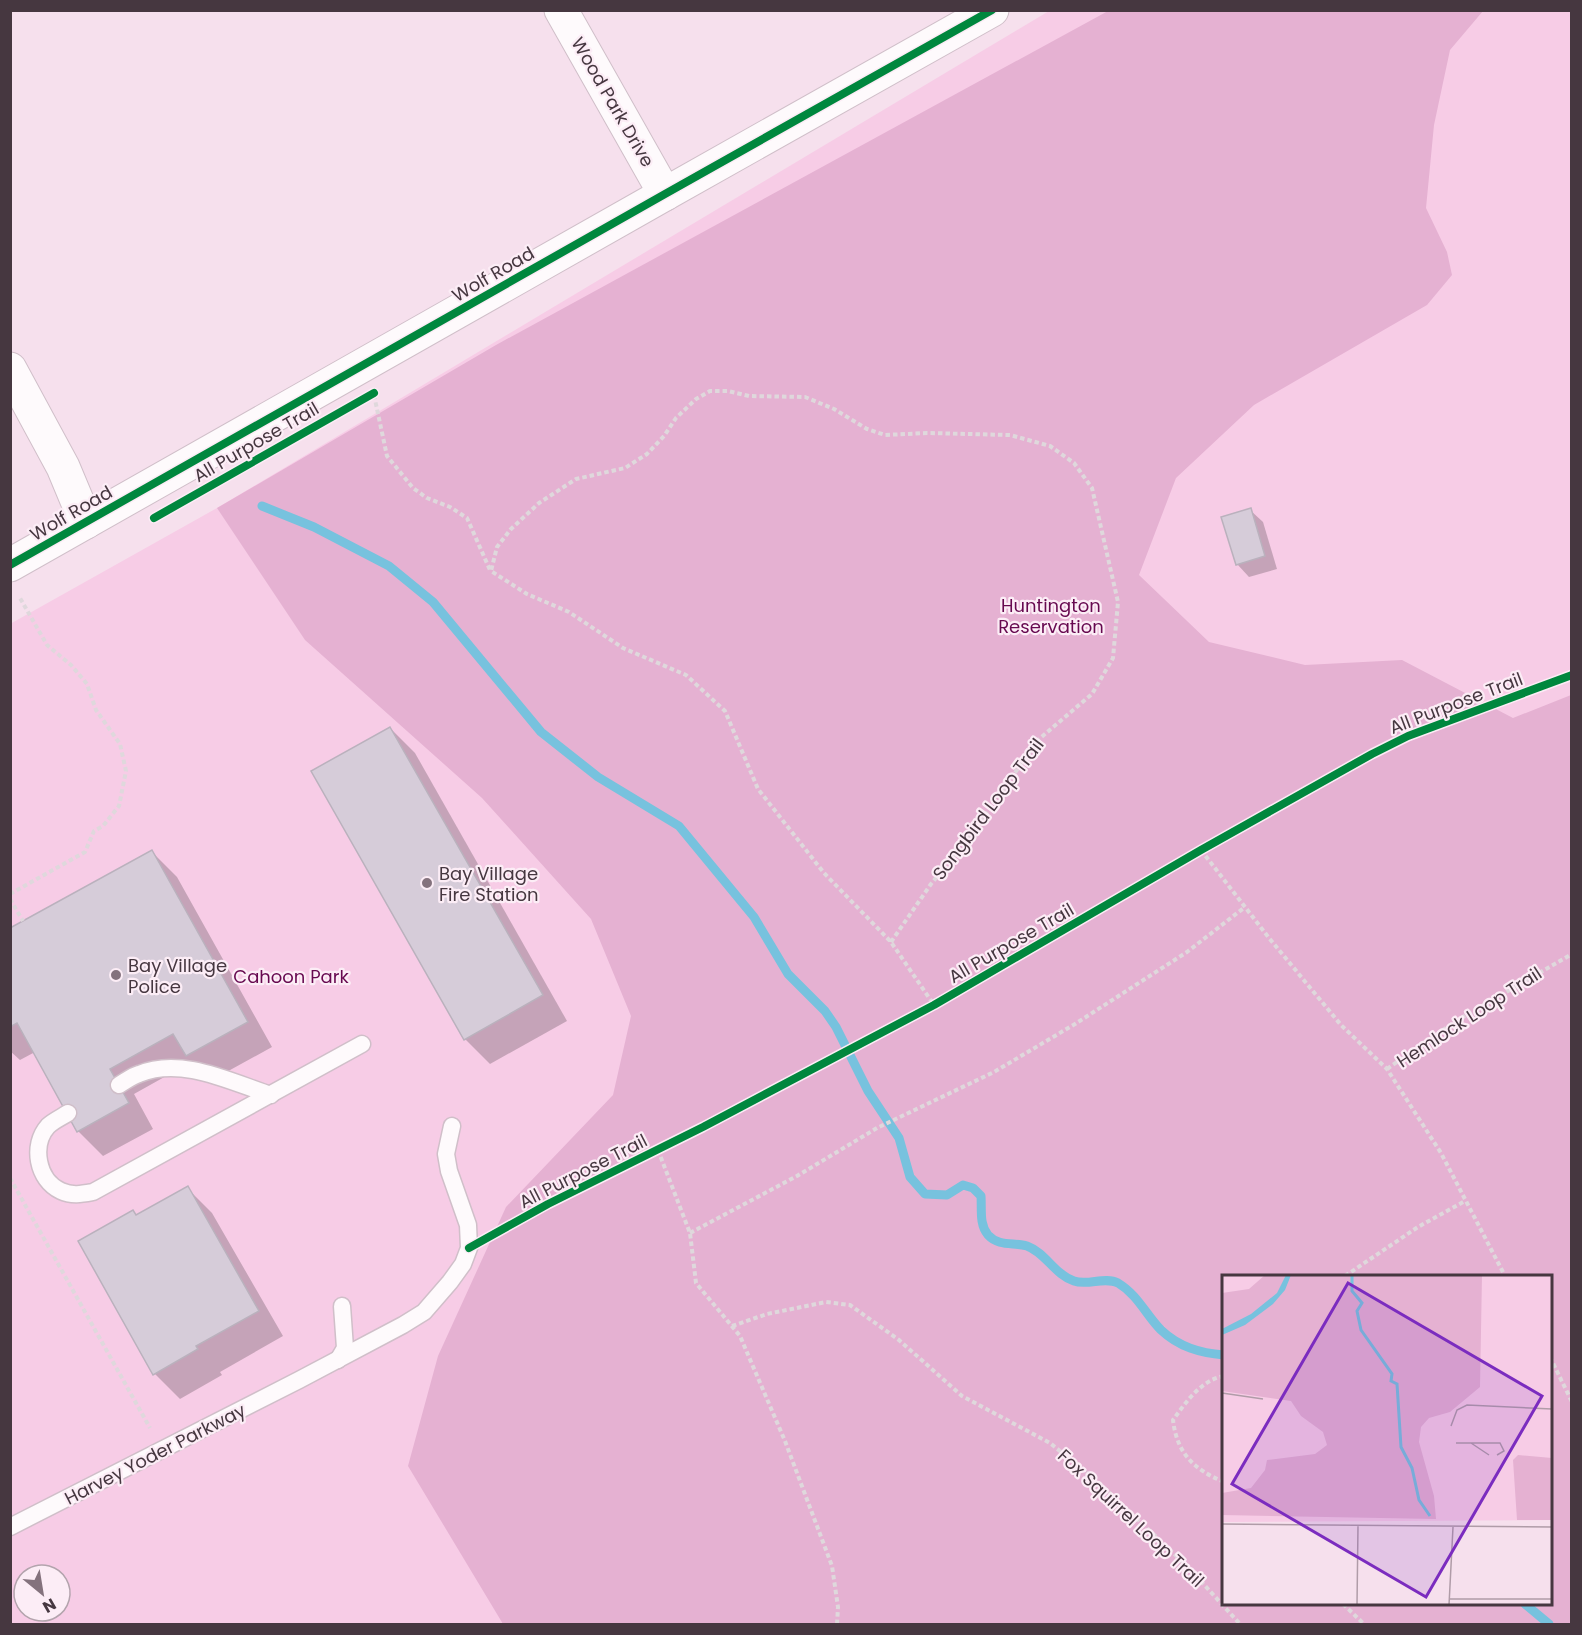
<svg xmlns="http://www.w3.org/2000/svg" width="1582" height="1635" font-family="Poppins,sans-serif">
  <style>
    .green { fill: #f7cce6; fill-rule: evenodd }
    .forest { fill: #e5b1d2; fill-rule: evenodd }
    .shadow { fill: #0003 }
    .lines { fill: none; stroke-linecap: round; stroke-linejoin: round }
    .stream { stroke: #77c2de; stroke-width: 9 }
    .building { fill: #d6ccd9; stroke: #bab1bd; stroke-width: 1.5 }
    .service-casing { stroke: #d0bfc9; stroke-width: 19 }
    .minor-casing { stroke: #d0bfc9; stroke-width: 35 }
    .tertiary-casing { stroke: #d0bfc9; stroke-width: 35 }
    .path { stroke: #dfd8dc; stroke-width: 4; stroke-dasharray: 4.5 3; stroke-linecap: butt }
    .service { stroke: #fefafc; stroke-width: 16 }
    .minor { stroke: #fefafc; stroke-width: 33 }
    .tertiary { stroke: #fefafc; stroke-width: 33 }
    .cycleway-casing { stroke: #fcedf6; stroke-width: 11 }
    .cycleway { stroke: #00873e; stroke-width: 8 }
    .poi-dot { fill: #84727d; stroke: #fcedf6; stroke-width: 2 }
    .labels { text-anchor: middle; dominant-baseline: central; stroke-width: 4.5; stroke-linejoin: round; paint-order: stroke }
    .street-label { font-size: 18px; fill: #463740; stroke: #fcedf6 }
    .park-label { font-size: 18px; fill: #670950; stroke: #fcedf6 }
    .poi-label { font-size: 18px; fill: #463740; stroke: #fcedf6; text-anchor: start }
    .inset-river { fill: none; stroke: #77c2de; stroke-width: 3 }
    .inset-road { fill: none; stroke: #b09ca8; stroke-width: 1.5 }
    .view { fill: #7b2cbf; fill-opacity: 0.15; stroke: #7b2cbf; stroke-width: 3 }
    .inset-edge { fill: none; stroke: #463740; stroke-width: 3 }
  </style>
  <rect width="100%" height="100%" fill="#f6e0ed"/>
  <!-- green -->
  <path class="green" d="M 1049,11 L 1571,11 L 1571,1624 L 11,1624 L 10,624 L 217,508 ZM 1224,1276 L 1550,1276 L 1550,1604 L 1224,1604 ZM 24,1575 L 60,1575 L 60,1611 L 24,1611 Z"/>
  <!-- forest -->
  <path class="forest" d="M 1108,11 L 1483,11 L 1450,50 L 1434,125 L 1426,208 L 1447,252 L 1452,275 L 1427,305 L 1254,405 L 1176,478 L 1139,575 L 1209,642 L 1305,665 L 1402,660 L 1513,718 L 1571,695 L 1571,1624 L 503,1624 L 408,1466 L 438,1356 L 506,1207 L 613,1095 L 631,1016 L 591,919 L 482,798 L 305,640 L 217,508 L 496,345 ZM 1224,1276 L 1550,1276 L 1550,1604 L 1224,1604 Z"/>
  <!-- shadow -->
  <g class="shadow">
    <polygon points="1250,510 1263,522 1277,569 1249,577 1237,564"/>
    <polygon points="390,728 415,753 567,1021 490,1064 465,1039 313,772"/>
    <polygon points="152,852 177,877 272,1047 212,1080 193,1061 134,1094 153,1129 103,1156 78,1131 35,1052 20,1060 10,1051 10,930"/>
    <polygon points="187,1188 212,1213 283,1336 220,1372 222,1375 180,1399 155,1374 80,1242 137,1216"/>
  </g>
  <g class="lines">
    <!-- stream -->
    <g class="stream">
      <path d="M 262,506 L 314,527 L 389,566 L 433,602 L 541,732 L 598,777 L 679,826 L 754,917 L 788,974 L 825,1011 L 836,1027 L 868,1091 L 899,1138 L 910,1177 L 925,1194 L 947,1195 L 963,1185 L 973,1188 L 981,1196 C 982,1210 979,1224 988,1235 C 999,1247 1014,1242 1027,1246 C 1046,1253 1054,1274 1074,1281 C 1088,1286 1105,1276 1118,1283 C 1138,1295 1146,1315 1161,1330 C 1179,1347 1200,1353 1224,1355"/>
      <polyline points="1525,1604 1549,1624"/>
    </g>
  </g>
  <!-- building -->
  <g class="building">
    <polygon points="1251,508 1265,556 1236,565 1221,517"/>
    <polygon points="390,727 543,995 464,1040 311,771"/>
    <polygon points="152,850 248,1022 186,1056 173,1034 110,1069 129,1103 77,1132 17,1023 10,1027 10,928"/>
    <polygon points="188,1186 259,1311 196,1346 198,1349 153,1375 78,1241 133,1210 136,1215"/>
  </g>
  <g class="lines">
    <defs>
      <g id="service">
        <path d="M 119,1085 C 126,1081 132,1076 139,1074 C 181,1056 231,1082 271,1095"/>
        <path d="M 68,1113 C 62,1117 53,1121 48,1126 C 31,1145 37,1180 61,1191 C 72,1196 82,1194 93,1192 L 362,1044"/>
        <polyline points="338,1360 345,1348 342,1306"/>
        <polyline points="10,1527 299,1380 403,1325 424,1312 450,1282 463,1264 469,1248 468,1225 449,1171 446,1154 452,1126"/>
      </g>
      <g id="minor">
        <polyline points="561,10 665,194"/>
        <polyline points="10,369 63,467 86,522"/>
      </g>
      <polyline id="tertiary" points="10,565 665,194 992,10"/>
    </defs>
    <!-- service casing -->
    <use href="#service" class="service-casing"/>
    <!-- minor casing -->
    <use href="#minor" class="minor-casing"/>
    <!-- tertiary casing -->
    <use href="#tertiary" class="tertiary-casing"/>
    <!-- path -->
    <g class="path">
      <polyline points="374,395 387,456 413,488 427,498 450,507 467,518 490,570"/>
      <polyline points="1201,850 1269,938 1341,1025 1387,1069 1441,1153 1505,1276"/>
      <polyline points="10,894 85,852 94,831 103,826 119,806 126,771 120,744 96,710 87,684 71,665 47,645 20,598"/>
      <polyline points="10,899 23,921"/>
      <polyline points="891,942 931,884 972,834 1038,740 1092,694 1113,658 1118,602 1092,488 1074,463 1050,446 1010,435 927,433 885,435 867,429 834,409 805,397 749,396 728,391 710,391 696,399 676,418 664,436 647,454 625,468 576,479 539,503 511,529 497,547 491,571 527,594 569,612 623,648 686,675 725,711 758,789 824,873 891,942 934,1005"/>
      <polyline points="1387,1069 1456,1021 1572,954"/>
      <polyline points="658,1150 690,1233 696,1283 740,1336 785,1441 832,1566 838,1607 837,1624"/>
      <polyline points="10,1178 150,1428"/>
      <polyline points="690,1233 797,1176 877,1128 994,1072 1075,1024 1187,952 1245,907"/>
      <polyline points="1345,1276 1418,1227 1465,1201"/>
      <polyline points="732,1326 767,1314 826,1302 850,1305 899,1340 962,1396 1050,1443 1098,1482 1186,1565 1240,1624"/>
      <polyline points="1550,1357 1572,1402"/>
      <path d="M 1224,1376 C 1201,1380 1186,1402 1173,1420 C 1177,1453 1193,1469 1224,1482"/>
      <polyline points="1343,1604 1364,1624"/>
    </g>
    <!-- service -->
    <use href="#service" class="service"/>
    <!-- minor -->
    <use href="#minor" class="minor"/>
    <!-- tertiary -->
    <use href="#tertiary" class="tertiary"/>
    <defs>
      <g id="cycleway">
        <polyline points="154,518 374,393"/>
        <polyline points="10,565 665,194 992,10"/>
        <polyline points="469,1248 548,1204 703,1127 934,1005 1201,850 1372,754 1408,736 1572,675"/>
      </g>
    </defs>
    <!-- cycleway casing -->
    <use href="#cycleway" class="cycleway-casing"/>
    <!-- cycleway -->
    <use href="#cycleway" class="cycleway"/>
  </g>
  <!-- markers -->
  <g class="poi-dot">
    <circle cx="427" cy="883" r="6"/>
    <circle cx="116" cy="975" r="6"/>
  </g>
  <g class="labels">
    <!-- street labels -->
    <g class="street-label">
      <text transform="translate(613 102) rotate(60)">Wood Park Drive</text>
      <text transform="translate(493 274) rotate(-30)">Wolf Road</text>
      <text transform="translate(256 442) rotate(-30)">All Purpose Trail</text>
      <text transform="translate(71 513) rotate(-30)">Wolf Road</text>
      <text transform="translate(1456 703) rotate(-21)">All Purpose Trail</text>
      <text transform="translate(988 809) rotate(-53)">Songbird Loop Trail</text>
      <text transform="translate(1011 943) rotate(-30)">All Purpose Trail</text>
      <text transform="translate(1469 1017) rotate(-33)">Hemlock Loop Trail</text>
      <text transform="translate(583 1171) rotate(-27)">All Purpose Trail</text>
      <text transform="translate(155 1454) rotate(-27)">Harvey Yoder Parkway</text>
      <text transform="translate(1131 1518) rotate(43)">Fox Squirrel Loop Trail</text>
    </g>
    <!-- park labels -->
    <g class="park-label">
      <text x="1051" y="605">Huntington<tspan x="1051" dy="21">Reservation</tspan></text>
      <text x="291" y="976">Cahoon Park</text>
    </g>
    <!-- poi labels -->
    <g class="poi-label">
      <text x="439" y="873">Bay Village<tspan x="439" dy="21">Fire Station</tspan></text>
      <text x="128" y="965">Bay Village<tspan x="128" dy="21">Police</tspan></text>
    </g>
  </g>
  <!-- overview -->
  <g transform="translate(1222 1275)">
    <rect width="330" height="330" fill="#f6e0ed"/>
    <path d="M 0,0 L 330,0 L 330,245 L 0,247 Z" fill="#f7cce6"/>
    <path d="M 43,0 L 260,0 L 258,112 L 228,137 L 207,143 L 199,152 L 197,167 L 212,221 L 214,244 L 0,240 L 0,218 L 29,213 L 43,195 L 45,185 L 93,179 L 105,170 L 101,157 L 79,141 L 69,126 L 0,116 L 0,18 L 27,14 ZM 296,180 L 330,183 L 330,245 L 295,245 L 291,185 Z" fill="#e5b1d2"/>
    <path d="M 64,0 L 69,0 L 63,15 L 51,29 L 23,50 L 0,60 L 0,54 L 29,39 L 55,18 Z" fill="#77c2de"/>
    <path class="inset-river" d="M 130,0 L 130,16 L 140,28 L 135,36 L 139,55 L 170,99 L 169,106 L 175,109 L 179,172 L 190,193 L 197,225 L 208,241"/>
    <path class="inset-road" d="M 0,118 L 41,124M 229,151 L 235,135 L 245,130 L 330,134M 234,168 L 278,168 L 282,176 L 275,180M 249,168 L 267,180M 0,249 L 330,252M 227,324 L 330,324M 135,330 L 136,251M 227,330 L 231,252"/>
    <path class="view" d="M 126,8 L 320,121 L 204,322 L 10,209 Z"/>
    <rect width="330" height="330" class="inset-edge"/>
  </g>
  <!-- border -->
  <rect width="1582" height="1635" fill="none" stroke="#463740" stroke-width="24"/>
  <!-- north arrow -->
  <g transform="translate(42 1593) rotate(150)"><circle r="28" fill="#fcedf6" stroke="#b3a4ad" stroke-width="1.5"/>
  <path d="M0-4.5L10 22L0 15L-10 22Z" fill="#84727d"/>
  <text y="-9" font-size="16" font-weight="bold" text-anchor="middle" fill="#463740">N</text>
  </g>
</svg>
